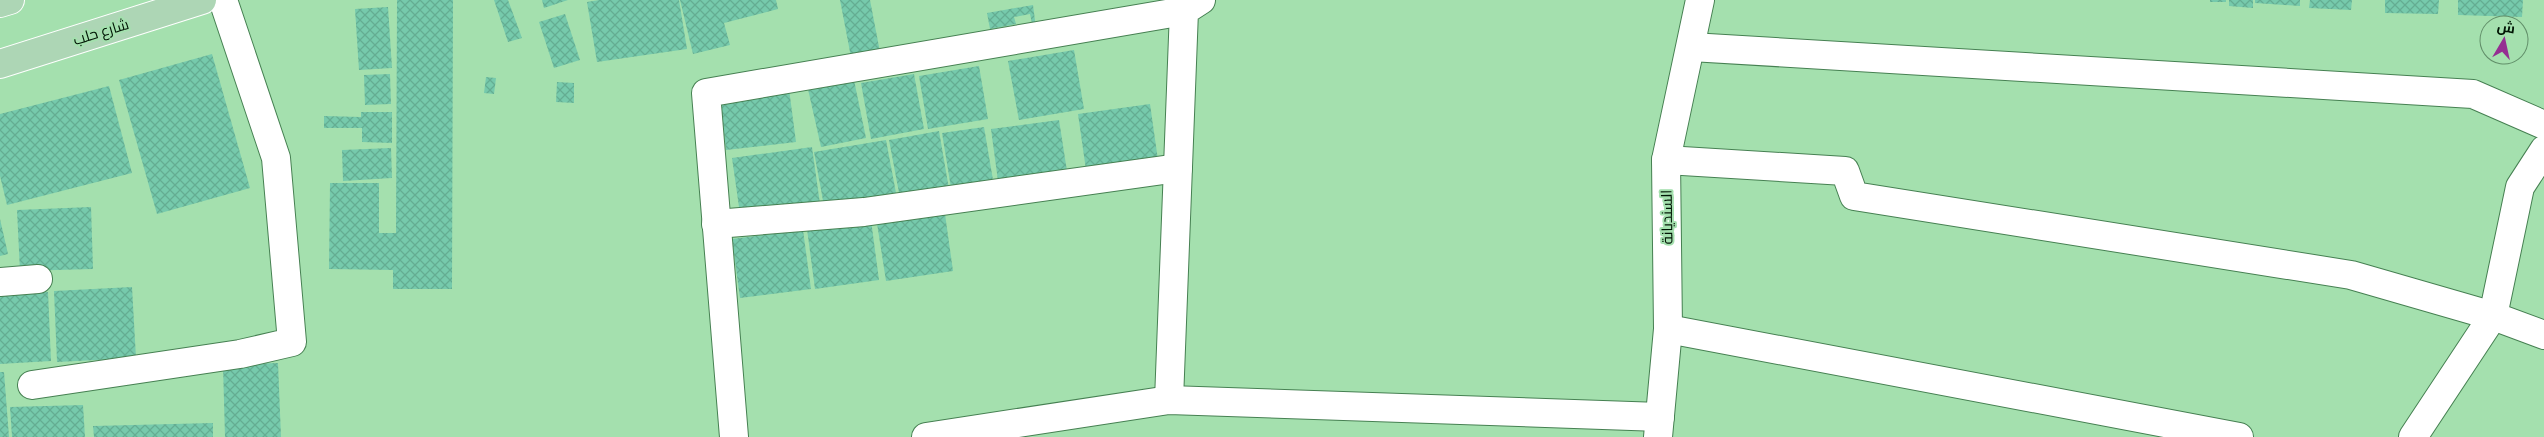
<svg xmlns="http://www.w3.org/2000/svg" width="2544" height="437" font-family="Signika,Cairo,sans-serif">
  <style>
    .building { fill: url(#building-cross-hatch) }
    .lines { fill: none; stroke-linecap: round; stroke-linejoin: round }
    .street-casing { stroke: #468052; stroke-width: 30 }
    .primary-casing { stroke: #fff; stroke-width: 30 }
    .street { stroke: #fff; stroke-width: 28 }
    .primary { stroke: #add6b5; stroke-width: 28 }
    .labels { text-anchor: middle; dominant-baseline: central; stroke-width: 4; stroke-linejoin: round; paint-order: stroke }
    .street-label { font-size: 15px; fill: #001504; stroke: #a4e0ae }
  </style>
  <defs>
    <pattern id="building-cross-hatch" width="8" height="8" patternUnits="userSpaceOnUse" patternTransform="scale(1.25)"><rect width="8" height="8" fill="#76caac"/><path d="M0 0l8 8M0 8l8-8" fill="none" stroke="#64ad92"/></pattern>
  </defs>
  <rect width="100%" height="100%" fill="#a4e0ae"/>
  <!-- building -->
  <g class="building">
    <polygon points="397,0 453,0 452,289 393,289 393,270 329,269 330,183 379,183 379,233 396,233"/>
    <polygon points="494,0 508,0 522,38 508,42"/>
    <polygon points="542,0 568,0 544,8"/>
    <polygon points="599,0 679,0 687,49 597,62 587,2"/>
    <polygon points="680,0 776,0 778,9 724,23 730,45 693,54"/>
    <polygon points="840,0 870,0 880,52 851,57"/>
    <rect x="2210" y="0" width="16" height="2"/>
    <polygon points="2229,0 2253,0 2253,8 2229,6"/>
    <polygon points="2255,0 2300,0 2300,6 2255,3"/>
    <polygon points="2310,0 2352,0 2351,10 2309,8"/>
    <polygon points="2385,0 2439,0 2438,14 2385,13"/>
    <polygon points="2458,0 2523,0 2522,17 2458,15"/>
    <polygon points="1033,5 1036,28 1033,28 1030,14 1014,17 1016,24 990,29 987,13"/>
    <polygon points="388,7 392,68 359,70 355,9"/>
    <polygon points="565,14 580,60 554,68 539,22"/>
    <polygon points="1074,50 1084,109 1019,120 1008,61"/>
    <polygon points="212,54 250,188 157,214 119,80"/>
    <polygon points="979,66 988,119 928,129 919,76"/>
    <polygon points="390,74 391,104 365,105 364,75"/>
    <polygon points="914,74 924,129 871,139 861,83"/>
    <polygon points="486,77 496,78 494,94 484,93"/>
    <polygon points="854,80 866,138 821,147 808,89"/>
    <polygon points="557,82 574,83 574,103 556,102"/>
    <polygon points="109,86 132,173 7,205 0,176 0,114"/>
    <polygon points="789,89 796,142 726,150 720,98"/>
    <polygon points="1150,104 1158,160 1086,170 1078,114"/>
    <polygon points="361,112 392,112 392,143 362,142 362,128 324,128 324,116 361,117"/>
    <polygon points="1059,120 1067,171 998,181 991,129"/>
    <polygon points="984,127 993,180 951,188 942,133"/>
    <polygon points="939,131 949,189 900,198 889,140"/>
    <polygon points="886,140 896,193 824,206 814,152"/>
    <polygon points="812,147 820,204 740,214 732,158"/>
    <polygon points="391,148 392,178 343,181 342,150"/>
    <polygon points="91,207 93,269 20,271 17,210"/>
    <polygon points="944,207 953,271 886,281 876,217"/>
    <polygon points="0,219 8,254 0,256"/>
    <polygon points="871,220 879,280 815,289 807,229"/>
    <polygon points="803,230 811,289 740,298 732,239"/>
    <polygon points="132,287 136,358 57,362 54,291"/>
    <polygon points="48,292 51,361 0,364 0,293"/>
    <polygon points="278,363 281,437 225,437 223,365"/>
    <polygon points="0,372 4,372 9,437 0,437"/>
    <polygon points="83,405 85,437 12,437 10,407"/>
    <polygon points="213,423 213,437 94,437 93,426"/>
  </g>
  <g class="lines">
    <defs>
      <g id="street">
        <polyline points="1691,47 2473,94 2544,125"/>
        <polyline points="1666,160 1845,171 1854,196 2351,275 2493,316 2544,335"/>
        <polyline points="716,224 864,212 1178,168"/>
        <polyline points="0,282 38,279"/>
        <polyline points="1668,329 2239,437"/>
        <polyline points="32,385 240,354 292,342 276,158 223,0"/>
        <polyline points="1169,400 1184,11 1201,0"/>
        <polyline points="734,437 706,93 1184,11"/>
        <polyline points="926,437 1169,400 1660,417"/>
        <polyline points="1658,437 1668,329 1666,160 1700,0"/>
        <polyline points="2413,437 2493,316 2520,187 2544,150"/>
      </g>
      <g id="primary">
        <polyline points="0,3 10,0"/>
        <polyline points="0,64 202,0"/>
      </g>
    </defs>
    <!-- street casing -->
    <use href="#street" class="street-casing"/>
    <!-- primary casing -->
    <use href="#primary" class="primary-casing"/>
    <!-- street -->
    <use href="#street" class="street"/>
    <!-- primary -->
    <use href="#primary" class="primary"/>
  </g>
  <g class="labels">
    <!-- street labels -->
    <g class="street-label">
      <text transform="translate(101 32) rotate(-17)">شارع حلب</text>
      <text transform="translate(1667 217) rotate(-91)">السنديانة</text>
    </g>
  </g>
  <!-- north arrow -->
  <g transform="translate(2504 40) rotate(9)"><circle r="24" fill="#a4e0ae" stroke="#628f6a"/>
  <path d="M0-4L9 19L0 12L-9 19Z" fill="#952e92"/>
  <text y="-8" font-size="14" font-weight="bold" text-anchor="middle" fill="#001504">ش</text>
  </g>
</svg>
